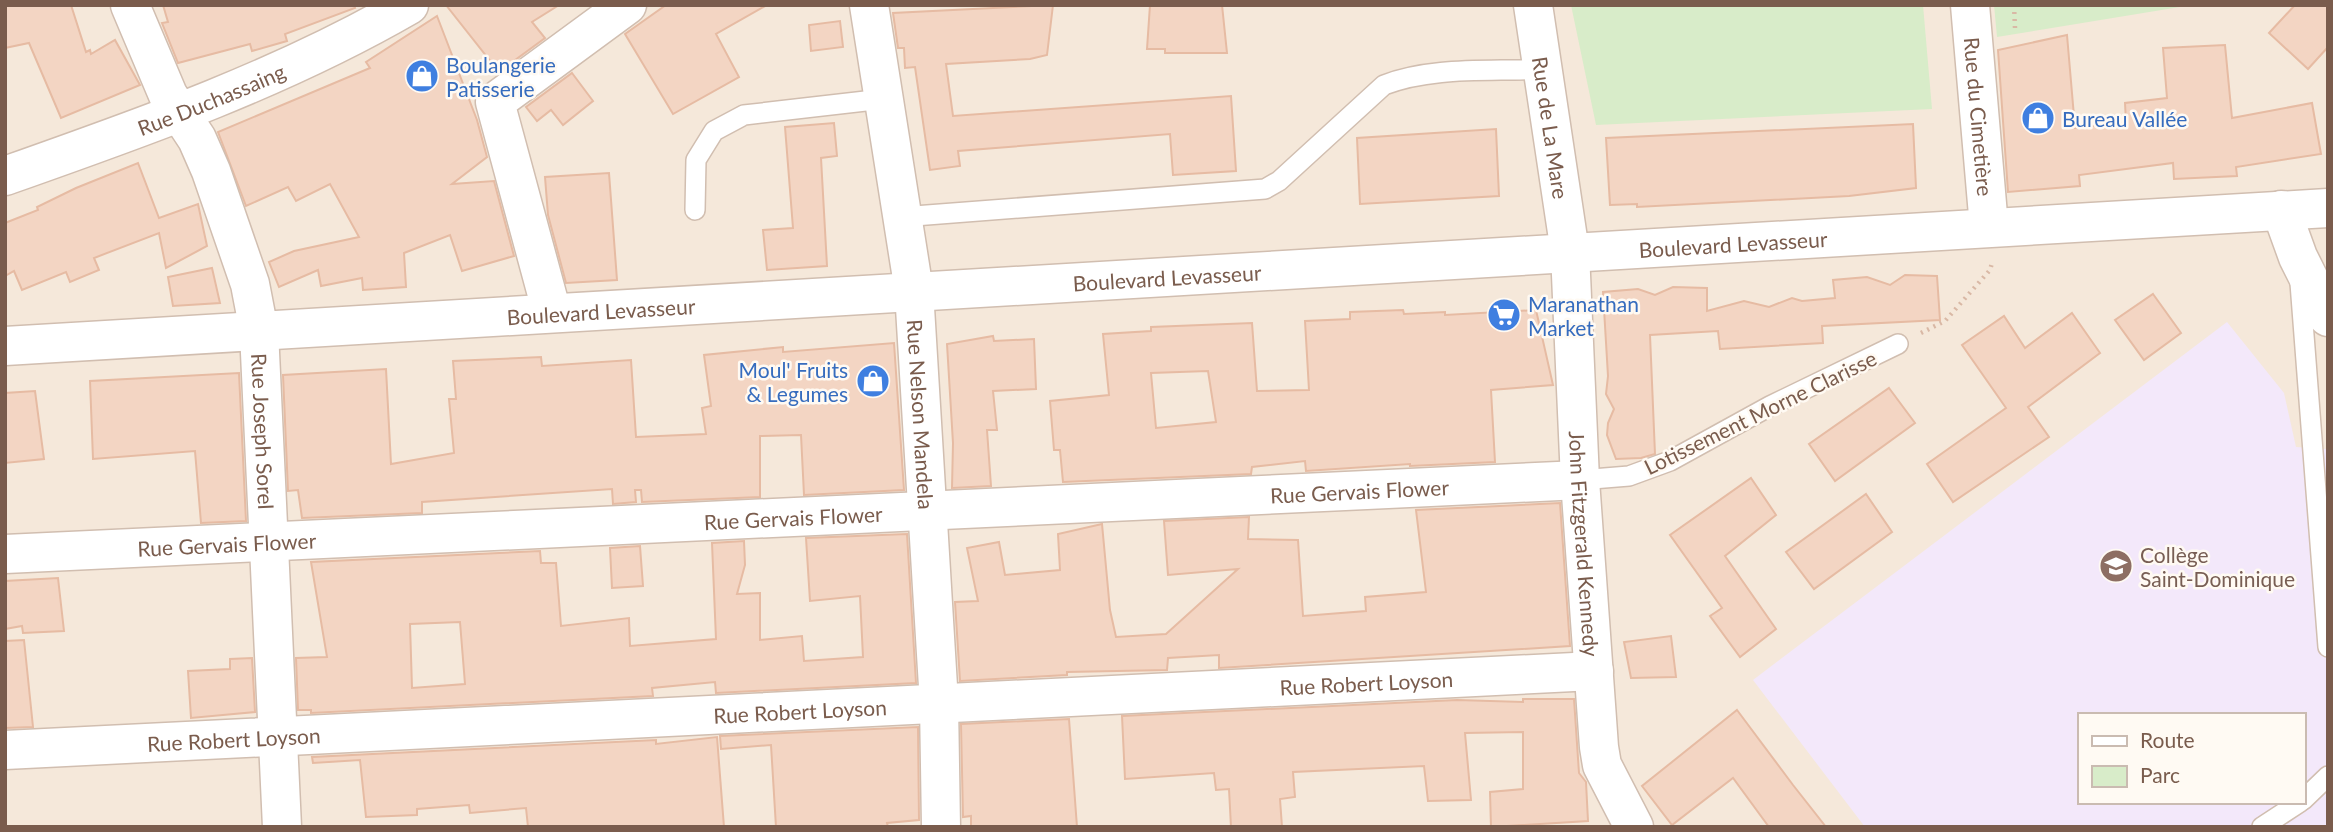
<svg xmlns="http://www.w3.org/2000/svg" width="2333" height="832" font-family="Lato,sans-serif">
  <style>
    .residential { fill: #f5e8da; fill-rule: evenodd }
    .education { fill: #f3e8fa; fill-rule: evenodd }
    .green { fill: #d8ecc9 }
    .building { fill: #f3d5c3; stroke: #e6bba3; stroke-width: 2; fill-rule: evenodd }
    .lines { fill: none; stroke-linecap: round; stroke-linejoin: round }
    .service-casing { stroke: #d1beb0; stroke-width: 22 }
    .minor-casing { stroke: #d1beb0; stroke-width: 41 }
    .tertiary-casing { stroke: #d1beb0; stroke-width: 41 }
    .path { stroke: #d9b8a5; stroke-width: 4.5; stroke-dasharray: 2 5; stroke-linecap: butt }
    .service { stroke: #fff; stroke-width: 19 }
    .minor { stroke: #fff; stroke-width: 38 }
    .tertiary { stroke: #fff; stroke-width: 38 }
    .labels { text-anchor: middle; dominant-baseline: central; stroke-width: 5; stroke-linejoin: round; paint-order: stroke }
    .shop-label { font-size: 21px; fill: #366cbe; stroke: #fffaf3; text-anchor: start }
    .street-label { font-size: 21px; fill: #7a5c4d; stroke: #fffaf3 }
    .education-label { font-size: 21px; fill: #785e54; stroke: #fffaf3; text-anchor: start }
  </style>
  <rect width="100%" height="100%" fill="#fdf6ec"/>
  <!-- residential -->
  <path class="residential" d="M 5,5 L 2328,5 L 2328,827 L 5,827 ZM 2079,715 L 2303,715 L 2303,802 L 2079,802 Z"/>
  <!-- education -->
  <path class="education" d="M 2227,322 L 2284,393 L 2296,447 L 2326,449 L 2328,452 L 2328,827 L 1865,827 L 1753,680 ZM 2079,715 L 2303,715 L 2303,802 L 2079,802 Z"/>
  <!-- green -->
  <g class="green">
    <polygon points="1571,5 1923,5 1932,109 1596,125"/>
    <polygon points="1994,5 2192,5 1997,37"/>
  </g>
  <!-- building -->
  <g class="building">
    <polygon points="5,5 71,5 86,52 90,50 91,54 115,40 140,85 61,118 29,43 5,48"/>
    <polygon points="163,5 354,5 355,8 285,34 287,41 252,51 250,44 178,63 162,23 168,22"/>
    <polygon points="446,5 559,5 532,22 545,38 499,72"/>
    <polygon points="666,5 767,5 716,34 739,77 673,114 625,34"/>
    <polygon points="1053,5 1047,55 1030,59 946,64 953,116 1231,96 1236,171 1173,175 1170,134 958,151 960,166 930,170 915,67 905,68 904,48 898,48 893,13"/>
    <polygon points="1150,5 1222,5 1227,53 1165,53 1165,49 1147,49"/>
    <polygon points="2295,5 2328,5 2328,47 2308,69 2269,33"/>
    <polygon points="437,16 477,120 487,157 452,184 494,181 514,256 462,271 450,235 404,253 406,287 363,290 362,278 321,286 318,270 279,287 269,262 294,251 359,237 330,184 296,201 288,187 246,206 218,132 370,68 366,62"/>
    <polygon points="840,21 843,47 811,51 809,25"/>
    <polygon points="2067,35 2075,128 2126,122 2125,103 2167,98 2163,48 2225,45 2232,118 2312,103 2321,154 2236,167 2237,176 2174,179 2173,163 2079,175 2080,186 2008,192 1998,50"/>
    <polygon points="572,73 593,101 563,125 551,110 537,121 526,107"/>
    <polygon points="834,123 837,156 821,158 827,266 767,270 763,230 793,228 785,127"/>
    <polygon points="1913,124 1916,188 1849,196 1637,207 1637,204 1610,205 1606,138"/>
    <polygon points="1496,129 1499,196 1360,204 1357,138"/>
    <polygon points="138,163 159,218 198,204 207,246 166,268 159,233 94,258 99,270 70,282 66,272 22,290 14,271 5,276 5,223 38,210 37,207 76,188"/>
    <polygon points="609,173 617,280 566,283 548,215 545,177"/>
    <polygon points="212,268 220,303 173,306 168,277"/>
    <polygon points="1905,275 1937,276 1940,320 1822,326 1823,343 1720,349 1718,331 1650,335 1655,454 1641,458 1616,459 1607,435 1608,423 1614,409 1606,394 1608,376 1603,292 1638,289 1655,295 1673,287 1707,288 1707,311 1744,301 1769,307 1792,298 1802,301 1835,298 1833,280 1867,277 1890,285"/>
    <polygon points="2153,294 2181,333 2144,360 2115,320"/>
    <path d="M 1403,310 L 1404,314 L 1445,312 L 1445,315 L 1536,310 L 1553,385 L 1491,390 L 1495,462 L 1410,466 L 1410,464 L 1306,471 L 1305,461 L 1252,467 L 1251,474 L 1063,482 L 1060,450 L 1054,450 L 1050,401 L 1109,395 L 1103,334 L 1151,331 L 1151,327 L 1252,323 L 1257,391 L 1309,390 L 1305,321 L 1350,319 L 1350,312 ZM 1208,371 L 1216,422 L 1156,428 L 1151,373 Z"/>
    <polygon points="2072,313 2100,353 2028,407 2049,437 1953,502 1927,464 2006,408 1962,345 2004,316 2025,348"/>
    <polygon points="993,336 994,341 1034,339 1036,389 993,391 997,430 987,430 991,486 952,488 953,443 947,344"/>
    <polygon points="894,343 904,490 804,495 801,435 760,436 760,497 642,502 641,490 635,490 636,502 613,504 612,489 422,502 422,513 302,518 298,490 288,491 283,375 386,369 391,464 454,453 449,399 456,399 453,361 541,357 542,366 631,360 636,437 706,434 702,408 711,406 704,355 783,347 783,352"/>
    <polygon points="239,373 246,521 201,523 195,451 93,459 90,381"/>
    <polygon points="1889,388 1915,423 1835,481 1809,444"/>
    <polygon points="35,391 44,459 5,463 5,393"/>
    <polygon points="1751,478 1776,515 1725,556 1776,629 1740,657 1710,616 1722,608 1670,535"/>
    <polygon points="1866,494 1892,532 1814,589 1786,552"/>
    <polygon points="1560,503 1570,646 1219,668 1219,655 1168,658 1167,670 1067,672 1067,675 960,681 955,602 978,601 967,548 999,542 1005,575 1060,570 1058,534 1102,524 1110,610 1116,637 1166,634 1238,569 1168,575 1164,521 1249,517 1248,539 1298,540 1303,616 1366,611 1365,597 1426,592 1416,510"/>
    <path d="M 907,534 L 916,683 L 716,693 L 715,682 L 652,688 L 653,696 L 311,713 L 311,710 L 298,710 L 296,658 L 327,657 L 311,562 L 540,551 L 541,563 L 556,563 L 561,626 L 629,618 L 630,646 L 716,639 L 712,543 L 744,541 L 745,565 L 737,594 L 760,593 L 760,640 L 802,636 L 804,661 L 863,657 L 860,596 L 810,601 L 806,538 ZM 460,622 L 465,684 L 412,688 L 410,624 Z"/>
    <polygon points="640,546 643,586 612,588 610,548"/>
    <polygon points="58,578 64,631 23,633 22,626 5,629 5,581"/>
    <polygon points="1671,636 1676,677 1631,678 1624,642"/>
    <polygon points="24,640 33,727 5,728 5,641"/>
    <polygon points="252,658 255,712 191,718 188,671 230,669 230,659"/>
    <polygon points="1523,699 1574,699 1579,773 1586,782 1588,821 1491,827 1490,792 1523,789 1523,732 1465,733 1471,800 1428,801 1424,766 1293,772 1295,797 1280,799 1282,827 1231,827 1229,789 1216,790 1214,773 1125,779 1122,716 1457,700 1523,702"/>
    <polygon points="1737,710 1793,785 1826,827 1769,827 1733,778 1672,825 1642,786"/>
    <polygon points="1069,719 1077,827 971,827 971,816 963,817 961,724"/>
    <polygon points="918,727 919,820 887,823 888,827 776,827 771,745 721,749 720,736"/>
    <polygon points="717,737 724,827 528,827 526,808 470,813 469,805 417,809 417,815 366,817 360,760 313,763 312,757 656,740 656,744"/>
  </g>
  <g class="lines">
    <defs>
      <g id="service">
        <polyline points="695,210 696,160 714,131 744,115 883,99"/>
        <path d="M 901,217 L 1265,189 L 1279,181 L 1384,85 C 1433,66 1492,72 1543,69"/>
        <polyline points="2300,283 2328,647"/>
        <polyline points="1580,480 1629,476 1670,461 1770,406 1898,344"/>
        <polyline points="2303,800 2328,776"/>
        <polyline points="2262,827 2300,802"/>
      </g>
      <g id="minor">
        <path id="s1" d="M 130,5 L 168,95 L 197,139 L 211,171 L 250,284 L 259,331 L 282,827"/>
        <path id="s2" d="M 869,5 L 914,291 L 939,703 L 941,827"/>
        <path id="s3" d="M 1533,5 L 1570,252 L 1580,480 L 1599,747 L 1602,765 L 1634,827"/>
        <path id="s4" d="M 1970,5 L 1989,227"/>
        <polyline points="2281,210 2298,257 2328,317"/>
        <polyline points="552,313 495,102 627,5"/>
        <path id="s5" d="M 5,554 L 1580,480"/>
        <path id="s6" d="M 5,750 L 1594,671"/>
      </g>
      <g id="tertiary">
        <path id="s7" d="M 5,176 C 144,127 281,79 409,5"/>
        <path id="s8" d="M 5,346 L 2328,208"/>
      </g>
    </defs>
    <!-- service casing -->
    <use href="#service" class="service-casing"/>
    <!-- minor casing -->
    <use href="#minor" class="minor-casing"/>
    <!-- tertiary casing -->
    <use href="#tertiary" class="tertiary-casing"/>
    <!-- path -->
    <g class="path">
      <polyline points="2014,5 2015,28"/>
      <polyline points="2143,5 2143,8"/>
      <polyline points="1921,333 1945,321 1990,270 1992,263"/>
    </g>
    <!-- service -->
    <use href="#service" class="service"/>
    <!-- minor -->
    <use href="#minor" class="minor"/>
    <!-- tertiary -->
    <use href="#tertiary" class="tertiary"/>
  </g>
  <!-- icons -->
  <defs>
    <symbol id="shop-disc" viewBox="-11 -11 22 22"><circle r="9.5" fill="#3f7fe0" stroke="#fffaf3"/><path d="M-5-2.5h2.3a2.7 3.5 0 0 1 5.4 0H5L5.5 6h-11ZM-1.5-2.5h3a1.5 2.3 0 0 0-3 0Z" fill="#fff"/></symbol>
    <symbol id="supermarket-disc" viewBox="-11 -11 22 22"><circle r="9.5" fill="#3f7fe0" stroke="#fffaf3"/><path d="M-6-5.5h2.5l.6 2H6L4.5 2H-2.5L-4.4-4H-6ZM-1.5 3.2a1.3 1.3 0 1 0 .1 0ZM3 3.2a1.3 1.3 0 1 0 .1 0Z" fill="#fff"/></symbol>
    <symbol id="school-disc" viewBox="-11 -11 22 22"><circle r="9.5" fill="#8d6e63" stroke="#fffaf3"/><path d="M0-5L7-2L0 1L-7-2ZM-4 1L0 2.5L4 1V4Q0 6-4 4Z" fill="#fff"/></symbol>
  </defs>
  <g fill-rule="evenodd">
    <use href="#shop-disc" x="403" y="57" width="38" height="38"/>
    <use href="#shop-disc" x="2019" y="99" width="38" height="38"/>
    <use href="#supermarket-disc" x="1485" y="296" width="38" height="38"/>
    <use href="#shop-disc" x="854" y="362" width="38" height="38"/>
    <use href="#school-disc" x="2097" y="547" width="38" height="38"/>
  </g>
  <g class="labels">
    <!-- shop labels -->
    <g class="shop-label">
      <text x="446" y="64">Boulangerie<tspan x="446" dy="24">Patisserie</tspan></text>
      <text x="2062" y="118">Bureau Vallée</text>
      <text x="1528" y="303">Maranathan<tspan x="1528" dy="24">Market</tspan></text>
      <text x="848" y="369" text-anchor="end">Moul' Fruits<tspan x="848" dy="24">&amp; Legumes</tspan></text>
    </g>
    <!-- street labels -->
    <g class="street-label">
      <text stroke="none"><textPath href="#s7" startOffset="220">Rue Duchassaing</textPath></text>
      <text stroke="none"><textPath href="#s4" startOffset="112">Rue du Cimetière</textPath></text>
      <text stroke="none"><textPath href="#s3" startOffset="124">Rue de La Mare</textPath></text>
      <text stroke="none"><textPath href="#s8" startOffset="1731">Boulevard Levasseur</textPath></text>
      <text stroke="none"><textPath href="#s8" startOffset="1164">Boulevard Levasseur</textPath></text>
      <text stroke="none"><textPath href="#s8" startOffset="597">Boulevard Levasseur</textPath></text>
      <text transform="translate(1760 412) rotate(-26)">Lotissement Morne Clarisse</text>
      <text stroke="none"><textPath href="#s2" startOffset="413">Rue Nelson Mandela</textPath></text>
      <text stroke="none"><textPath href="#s1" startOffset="453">Rue Joseph Sorel</textPath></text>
      <text stroke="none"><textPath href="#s5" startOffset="1356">Rue Gervais Flower</textPath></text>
      <text stroke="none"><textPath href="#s5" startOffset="789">Rue Gervais Flower</textPath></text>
      <text stroke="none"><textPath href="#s5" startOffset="222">Rue Gervais Flower</textPath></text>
      <text stroke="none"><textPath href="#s3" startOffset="542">John Fitzgerald Kennedy</textPath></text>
      <text stroke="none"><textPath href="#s6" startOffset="1363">Rue Robert Loyson</textPath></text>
      <text stroke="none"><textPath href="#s6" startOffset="796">Rue Robert Loyson</textPath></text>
      <text stroke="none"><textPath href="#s6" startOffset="229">Rue Robert Loyson</textPath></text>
    </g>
    <!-- education labels -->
    <g class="education-label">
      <text x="2140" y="554">Collège<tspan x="2140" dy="24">Saint-Dominique</tspan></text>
    </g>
  </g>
  <!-- border -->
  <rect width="2333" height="832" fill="none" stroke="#7a5c4d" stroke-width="14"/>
  <!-- legend -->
  <rect x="2078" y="713" width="228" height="91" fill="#fffaf3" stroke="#cabbb1" stroke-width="2"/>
  <rect x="2092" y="736" width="35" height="10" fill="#ffffff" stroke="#cabbb1" stroke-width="2"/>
  <text x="2140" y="748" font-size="21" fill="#7a5c4d">Route</text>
  <rect x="2092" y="766" width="35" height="21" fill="#d8ecc9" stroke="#cabbb1" stroke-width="2"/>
  <text x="2140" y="783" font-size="21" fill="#7a5c4d">Parc</text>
</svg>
